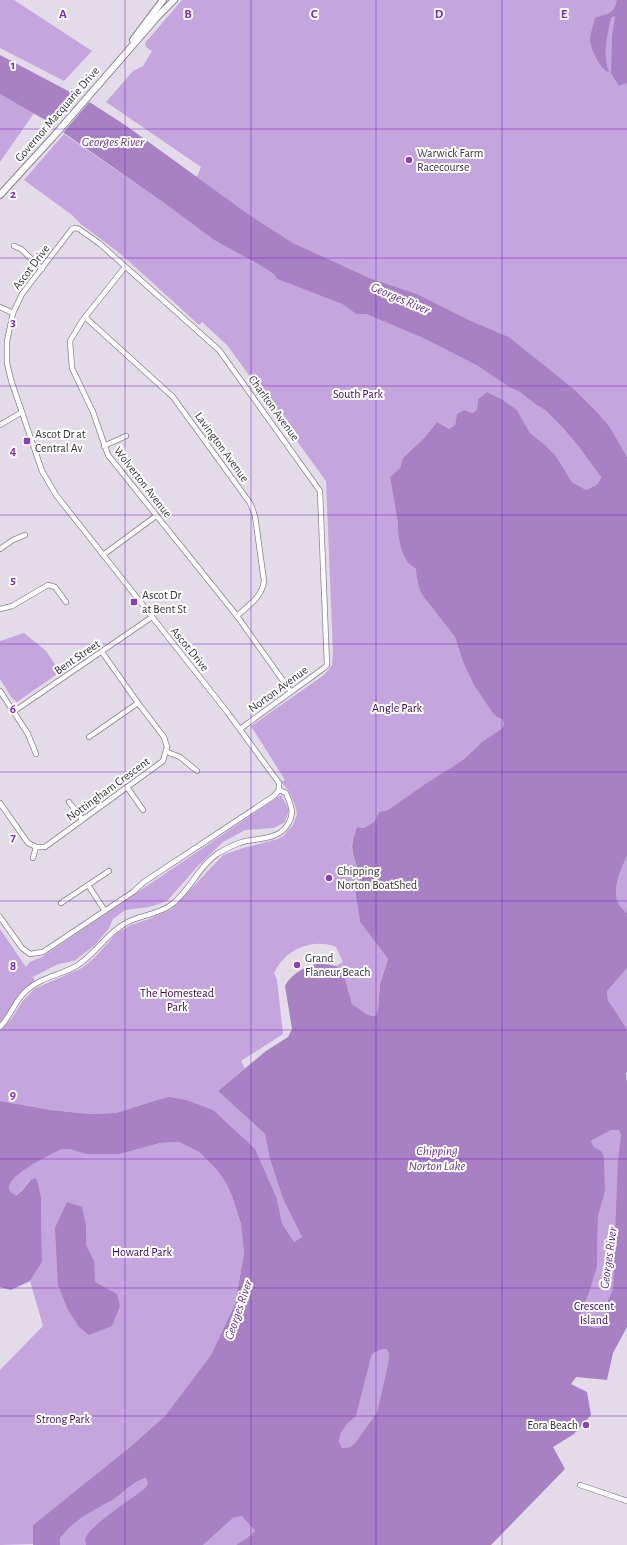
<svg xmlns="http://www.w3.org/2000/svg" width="627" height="1545" font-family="'Alegreya Sans',sans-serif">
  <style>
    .green { fill: #c4a5dd }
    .water { fill: #a781c3; fill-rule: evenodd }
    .pier { fill: #e3dce8 }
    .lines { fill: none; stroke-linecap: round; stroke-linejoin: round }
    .street-casing { stroke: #89838e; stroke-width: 6 }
    .secondary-casing { stroke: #89838e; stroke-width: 8 }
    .street { stroke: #fff; stroke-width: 4.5 }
    .secondary { stroke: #fff; stroke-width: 6 }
    .grid { fill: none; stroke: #7b2cbf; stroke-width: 1; stroke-opacity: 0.55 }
    .poi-dot { fill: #8942b5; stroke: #fff; stroke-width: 1.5 }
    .labels { text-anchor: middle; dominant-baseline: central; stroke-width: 4; stroke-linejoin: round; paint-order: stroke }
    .street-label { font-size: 12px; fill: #353337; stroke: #fff }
    .poi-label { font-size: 12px; fill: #353337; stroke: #fff; text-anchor: start }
    .park-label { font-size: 12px; fill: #3d0758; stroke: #fff }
    .water-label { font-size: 13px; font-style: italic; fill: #673786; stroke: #fff }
    .grid-label { font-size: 13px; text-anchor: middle; font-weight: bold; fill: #7b2cbf; stroke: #fff; stroke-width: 4; stroke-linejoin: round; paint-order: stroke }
  </style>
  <rect width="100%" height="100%" fill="#e3dce8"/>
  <!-- green -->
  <g class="green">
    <polygon points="0,0 14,0 92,51 64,81 0,48"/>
    <polygon points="182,0 627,0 627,457 610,427 597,412 574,389 509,337 469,320 417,294 372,279 293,243 251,216 197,177 201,167 106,102 133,71 143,66 152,51 146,47 145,43"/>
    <polygon points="0,94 34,113 0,162"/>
    <path d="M 64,134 L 164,203 L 214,240 L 258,264 L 274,274 L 277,279 L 342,304 L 356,314 L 366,314 L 423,338 L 478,366 L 509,387 L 520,392 L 535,404 L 545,410 L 563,428 L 579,447 L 601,477 L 598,484 L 586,490 L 572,482 L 556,456 L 544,444 L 530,433 L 517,410 L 503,400 L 487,392 L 478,399 L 477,409 L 473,413 L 464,410 L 457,414 L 455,425 L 449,429 L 437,422 L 425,437 L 403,458 L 400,468 L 390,477 L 398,524 C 397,536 401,553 408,563 C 410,565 414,567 417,569 L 417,580 L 423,596 L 455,637 L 462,659 L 504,723 L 501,729 L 483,741 L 463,760 L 425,784 L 388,810 L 379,812 L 374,822 L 364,828 L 357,827 C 347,850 353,855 361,877 L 355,890 L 360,922 L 388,959 L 380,984 L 378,1010 L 375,1016 L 368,1015 L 352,1004 L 344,975 L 336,966 L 343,962 L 336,947 C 318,939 293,946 281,962 C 278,965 276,970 274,973 L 277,980 L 283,1034 L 241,1061 L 245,1068 L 218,1091 L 265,1134 L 269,1156 L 283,1199 L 302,1237 L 294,1242 L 282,1223 L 277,1199 L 154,1101 L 116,1113 L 89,1114 L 51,1110 L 0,1101 L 0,1031 L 12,1018 L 22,1002 L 34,989 L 82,968 L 94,958 L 117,933 L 131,925 L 149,919 L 172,909 L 223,855 L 243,848 L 278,839 L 283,836 L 293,825 L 297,814 L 295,805 L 289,791 L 281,782 L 285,780 L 251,726 L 324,675 L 332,665 L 333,653 L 326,481 L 227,345 L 202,322 L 199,325 L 122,255 L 82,225 L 72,215 L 24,180 Z"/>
    <polygon points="24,633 46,651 60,672 17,702 12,698 0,679 0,641"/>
    <polygon points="281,795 289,810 285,822 274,828 245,830 223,842 197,867 167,901 149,907 125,910 113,919 109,928 95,945 74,961 58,964 33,977 35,981 21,992 0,1023 0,929 26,967 30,962 42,957"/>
    <path d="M 627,856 L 627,913 C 625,911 622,909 620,906 C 610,893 621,869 627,856 Z"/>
    <polygon points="627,968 627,1029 608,1000 607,990"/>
    <path d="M 611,1130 L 619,1130 L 621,1135 L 613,1289 L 608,1300 L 606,1320 L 600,1328 C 592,1328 587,1327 581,1321 L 581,1312 L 589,1293 L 597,1267 L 598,1216 L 605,1192 L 601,1151 L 594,1147 L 591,1141 Z"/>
    <path d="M 179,1142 L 199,1152 L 217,1170 L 226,1183 L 232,1196 L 241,1224 L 244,1254 L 235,1304 L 211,1355 L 165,1416 L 130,1447 L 33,1525 L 33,1544 L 0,1545 L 0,1370 L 43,1326 L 30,1281 L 42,1262 L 41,1197 L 29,1180 L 20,1193 L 14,1195 L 9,1189 C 8,1174 49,1155 62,1149 L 69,1149 L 86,1154 L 120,1154 L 160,1143 Z"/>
    <polygon points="386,1349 389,1353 388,1364 377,1412 355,1443 350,1447 342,1448 339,1441 341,1433 347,1424 356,1416 372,1354 380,1350"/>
    <path d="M 147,1478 L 148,1484 L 144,1489 C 132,1498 88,1527 86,1539 C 85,1541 86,1543 86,1545 L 60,1545 L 60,1538 C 77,1516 90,1513 113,1499 C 124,1493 133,1481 147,1478 Z"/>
    <polygon points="243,1516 255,1531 247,1538 236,1545 203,1545 233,1518"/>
  </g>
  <!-- water -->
  <g class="water">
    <path d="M 617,0 L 627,0 L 627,83 L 619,86 L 611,73 L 612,36 L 615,17 L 614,16 L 611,18 C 607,38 602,52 609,72 C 601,71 590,48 590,40 C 590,33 594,25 595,18 C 607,13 614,16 617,0 Z"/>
    <path d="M 0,55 L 91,103 L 125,125 L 251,216 L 293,243 L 372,279 L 417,294 L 469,320 L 509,337 L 574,389 L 597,412 L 610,427 L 627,457 L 627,856 C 621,869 610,892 620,906 C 622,909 625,911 627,913 L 627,968 L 607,991 L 608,1000 L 627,1029 L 627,1072 L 626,1073 L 627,1084 L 627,1327 L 613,1353 L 607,1380 L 576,1377 L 571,1384 L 587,1392 L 591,1415 L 574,1434 L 553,1447 L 565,1469 L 491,1545 L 236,1545 L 247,1538 L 255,1531 L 242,1516 L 233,1518 L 203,1545 L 86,1545 C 86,1543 85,1541 85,1539 C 88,1527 132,1498 144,1489 L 148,1484 L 146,1478 C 133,1481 124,1493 112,1500 C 90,1513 77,1517 60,1538 L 60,1545 L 33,1545 L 33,1525 L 130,1447 L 165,1416 L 211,1355 L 235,1304 L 244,1254 L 241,1224 L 232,1196 L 226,1183 L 217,1170 L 199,1152 L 179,1142 L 160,1143 L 120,1154 L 86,1154 L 69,1149 L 62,1149 C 50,1155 8,1174 9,1189 L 12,1193 L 16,1195 C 25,1192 25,1181 35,1178 L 37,1180 L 41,1197 L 42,1262 L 30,1281 L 11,1290 L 0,1287 L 0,1101 L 51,1110 L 89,1114 L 116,1113 L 154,1101 L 169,1097 L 186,1100 L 213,1110 L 255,1149 L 277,1199 L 282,1223 L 294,1242 L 302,1237 L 283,1199 L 269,1156 L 265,1134 L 218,1091 L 266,1051 L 288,1037 L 292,1029 L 285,986 C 290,975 305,966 317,964 C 322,963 330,965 336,966 L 344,975 L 352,1004 L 368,1015 L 375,1016 L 378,1010 L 380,984 L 388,959 L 360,922 L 355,890 L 361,877 C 353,854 348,850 357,827 L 364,828 L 374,822 L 379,812 L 388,810 L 425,784 L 463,760 L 483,741 L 501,729 L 504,724 L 502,719 L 497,717 L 493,713 L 474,685 L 462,659 L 455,637 L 423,596 C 418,587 417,579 416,569 C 414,567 410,565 408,563 C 401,553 397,536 398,524 L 390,477 L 400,468 L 403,458 L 425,437 L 437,422 L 449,429 L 455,425 L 457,414 L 464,410 L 473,413 L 477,409 L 478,399 L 487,392 L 503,400 L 517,410 L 530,433 L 544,444 L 556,456 L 572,482 L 586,490 L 598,484 L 601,477 L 579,447 L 563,428 L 545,410 L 535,404 L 520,392 L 509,387 L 478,366 L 423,338 L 366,314 L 356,314 L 342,304 L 277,279 L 274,274 L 258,264 L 214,240 L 164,203 L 47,121 L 0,94 ZM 611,1130 L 619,1130 L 621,1135 L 618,1160 L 613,1289 L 608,1300 L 606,1320 L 600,1328 C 592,1328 587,1327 582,1321 L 581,1312 L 589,1293 L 597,1267 L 598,1216 L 605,1192 L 604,1157 L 601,1151 L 594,1147 L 591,1141 ZM 386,1349 L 389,1353 L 388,1364 L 377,1412 L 355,1443 L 350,1447 L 342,1448 L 339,1441 L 341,1433 L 347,1424 L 356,1416 L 372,1354 L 380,1350 Z"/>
    <polygon points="67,1202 82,1207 86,1226 86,1245 94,1261 95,1282 117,1294 120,1306 112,1326 89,1335 79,1327 68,1310 58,1285 55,1228"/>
  </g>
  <!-- pier -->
  <polygon class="pier" points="75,92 91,100 62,134 48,124"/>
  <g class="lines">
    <defs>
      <g id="street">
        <polyline points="14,246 21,249 42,269"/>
        <polyline points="125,267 82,321 70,341 72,368 93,412 108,455 237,616 291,692"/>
        <polyline points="0,307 13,313"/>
        <path d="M 85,317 L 173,397 L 250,503 L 255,516 L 264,581 C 262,597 249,605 237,616"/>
        <polyline points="0,425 22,412"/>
        <polyline points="104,446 126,436"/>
        <polyline points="0,549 13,540 25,535"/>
        <polyline points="103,555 156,516"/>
        <polyline points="0,609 12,606 48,585 55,587 66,602"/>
        <polyline points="0,691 28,734 36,754"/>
        <polyline points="13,712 152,617"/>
        <polyline points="89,737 138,703"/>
        <polyline points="167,752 180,757 197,771"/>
        <polyline points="127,787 143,810"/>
        <polyline points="69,802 82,819"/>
        <polyline points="0,803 28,843 36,847 45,847 163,761 167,747 164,737 138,703 102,652"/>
        <polyline points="33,858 36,847"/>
        <polyline points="88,885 105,911"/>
        <polyline points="61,903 109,871"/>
        <polyline points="0,917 22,948 30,954 43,952 133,892 144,882 274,796 279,790 279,783 228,713 56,495 42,471 11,380 7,363 7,341 13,313 22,294 72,229 75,228 79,229 100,244 219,350 320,491 327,665 324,668 240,729"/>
        <path d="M 0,1027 C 11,1016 15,1000 27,990 C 41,977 62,975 78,965 C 96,953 107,933 126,923 C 140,915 157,915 171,905 C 190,891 198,867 217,854 C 225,849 233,845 242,842 C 257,838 276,840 286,827 C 296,814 291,805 286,793 L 279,790"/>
        <polyline points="580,1485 627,1501"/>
      </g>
      <g id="secondary">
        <polyline points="133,40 163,0"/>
        <polyline points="0,195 53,137 159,15 174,0"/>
      </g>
    </defs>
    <!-- street casing -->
    <use href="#street" class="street-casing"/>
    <!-- secondary casing -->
    <use href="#secondary" class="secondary-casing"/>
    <!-- street -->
    <use href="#street" class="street"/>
    <!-- secondary -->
    <use href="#secondary" class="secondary"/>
  </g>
  <!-- grid -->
  <path class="grid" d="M 125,0 L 125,1545M 251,0 L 251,1545M 376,0 L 376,1545M 502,0 L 502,1545M 0,129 L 627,129M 0,258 L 627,258M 0,386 L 627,386M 0,515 L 627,515M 0,644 L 627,644M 0,772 L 627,772M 0,901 L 627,901M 0,1030 L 627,1030M 0,1159 L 627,1159M 0,1288 L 627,1288M 0,1416 L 627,1416"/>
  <!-- markers -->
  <g class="poi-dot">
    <circle cx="409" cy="160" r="4"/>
    <rect x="23" y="437" width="8" height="8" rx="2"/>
    <rect x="130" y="598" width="8" height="8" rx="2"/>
    <circle cx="329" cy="878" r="4"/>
    <circle cx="297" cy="965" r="4"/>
    <circle cx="586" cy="1425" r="4"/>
  </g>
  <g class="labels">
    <!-- street labels -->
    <g class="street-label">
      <text transform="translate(57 114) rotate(-49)">Governor Macquarie Drive</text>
      <text transform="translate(31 267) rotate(-53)">Ascot Drive</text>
      <text transform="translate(274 408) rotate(54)">Charlton Avenue</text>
      <text transform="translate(222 447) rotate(54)">Lavington Avenue</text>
      <text transform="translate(143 482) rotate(52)">Wolverton Avenue</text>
      <text transform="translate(190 649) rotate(51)">Ascot Drive</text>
      <text transform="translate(77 657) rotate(-34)">Bent Street</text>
      <text transform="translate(278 689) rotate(-36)">Norton Avenue</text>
      <text transform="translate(108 789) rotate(-36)">Nottingham Crescent</text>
    </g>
    <!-- poi labels -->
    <g class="poi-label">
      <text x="417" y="153">Warwick Farm<tspan x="417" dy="14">Racecourse</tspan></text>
      <text x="35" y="434">Ascot Dr at<tspan x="35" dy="14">Central Av</tspan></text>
      <text x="142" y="595">Ascot Dr<tspan x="142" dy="14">at Bent St</tspan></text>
      <text x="337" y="871">Chipping<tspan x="337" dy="14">Norton BoatShed</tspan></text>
      <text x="305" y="958">Grand<tspan x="305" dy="14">Flaneur Beach</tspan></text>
      <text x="578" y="1425" text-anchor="end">Eora Beach</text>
    </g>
    <!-- park labels -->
    <g class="park-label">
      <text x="358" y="394">South Park</text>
      <text x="397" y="708">Angle Park</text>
      <text x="177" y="993">The Homestead<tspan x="177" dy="14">Park</tspan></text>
      <text x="142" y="1252">Howard Park</text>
      <text x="594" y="1306">Crescent<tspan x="594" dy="14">Island</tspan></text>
      <text x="63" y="1419">Strong Park</text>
    </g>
    <!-- water labels -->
    <g class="water-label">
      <text x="113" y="142">Georges River</text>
      <text transform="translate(400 299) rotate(23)">Georges River</text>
      <text x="437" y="1151">Chipping<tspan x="437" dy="15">Norton Lake</tspan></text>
      <text transform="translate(609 1258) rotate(-82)">Georges River</text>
      <text transform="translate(239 1310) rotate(-71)">Georges River</text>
    </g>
  </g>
  <g class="grid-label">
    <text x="63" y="18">A</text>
    <text x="188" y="18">B</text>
    <text x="314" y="18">C</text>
    <text x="439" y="18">D</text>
    <text x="564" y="18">E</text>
    <text x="13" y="69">1</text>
    <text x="13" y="198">2</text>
    <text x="13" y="326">3</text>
    <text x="13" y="455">4</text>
    <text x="13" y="584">5</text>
    <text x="13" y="713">6</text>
    <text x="13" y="841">7</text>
    <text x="13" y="970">8</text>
    <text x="13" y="1099">9</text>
  </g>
</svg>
